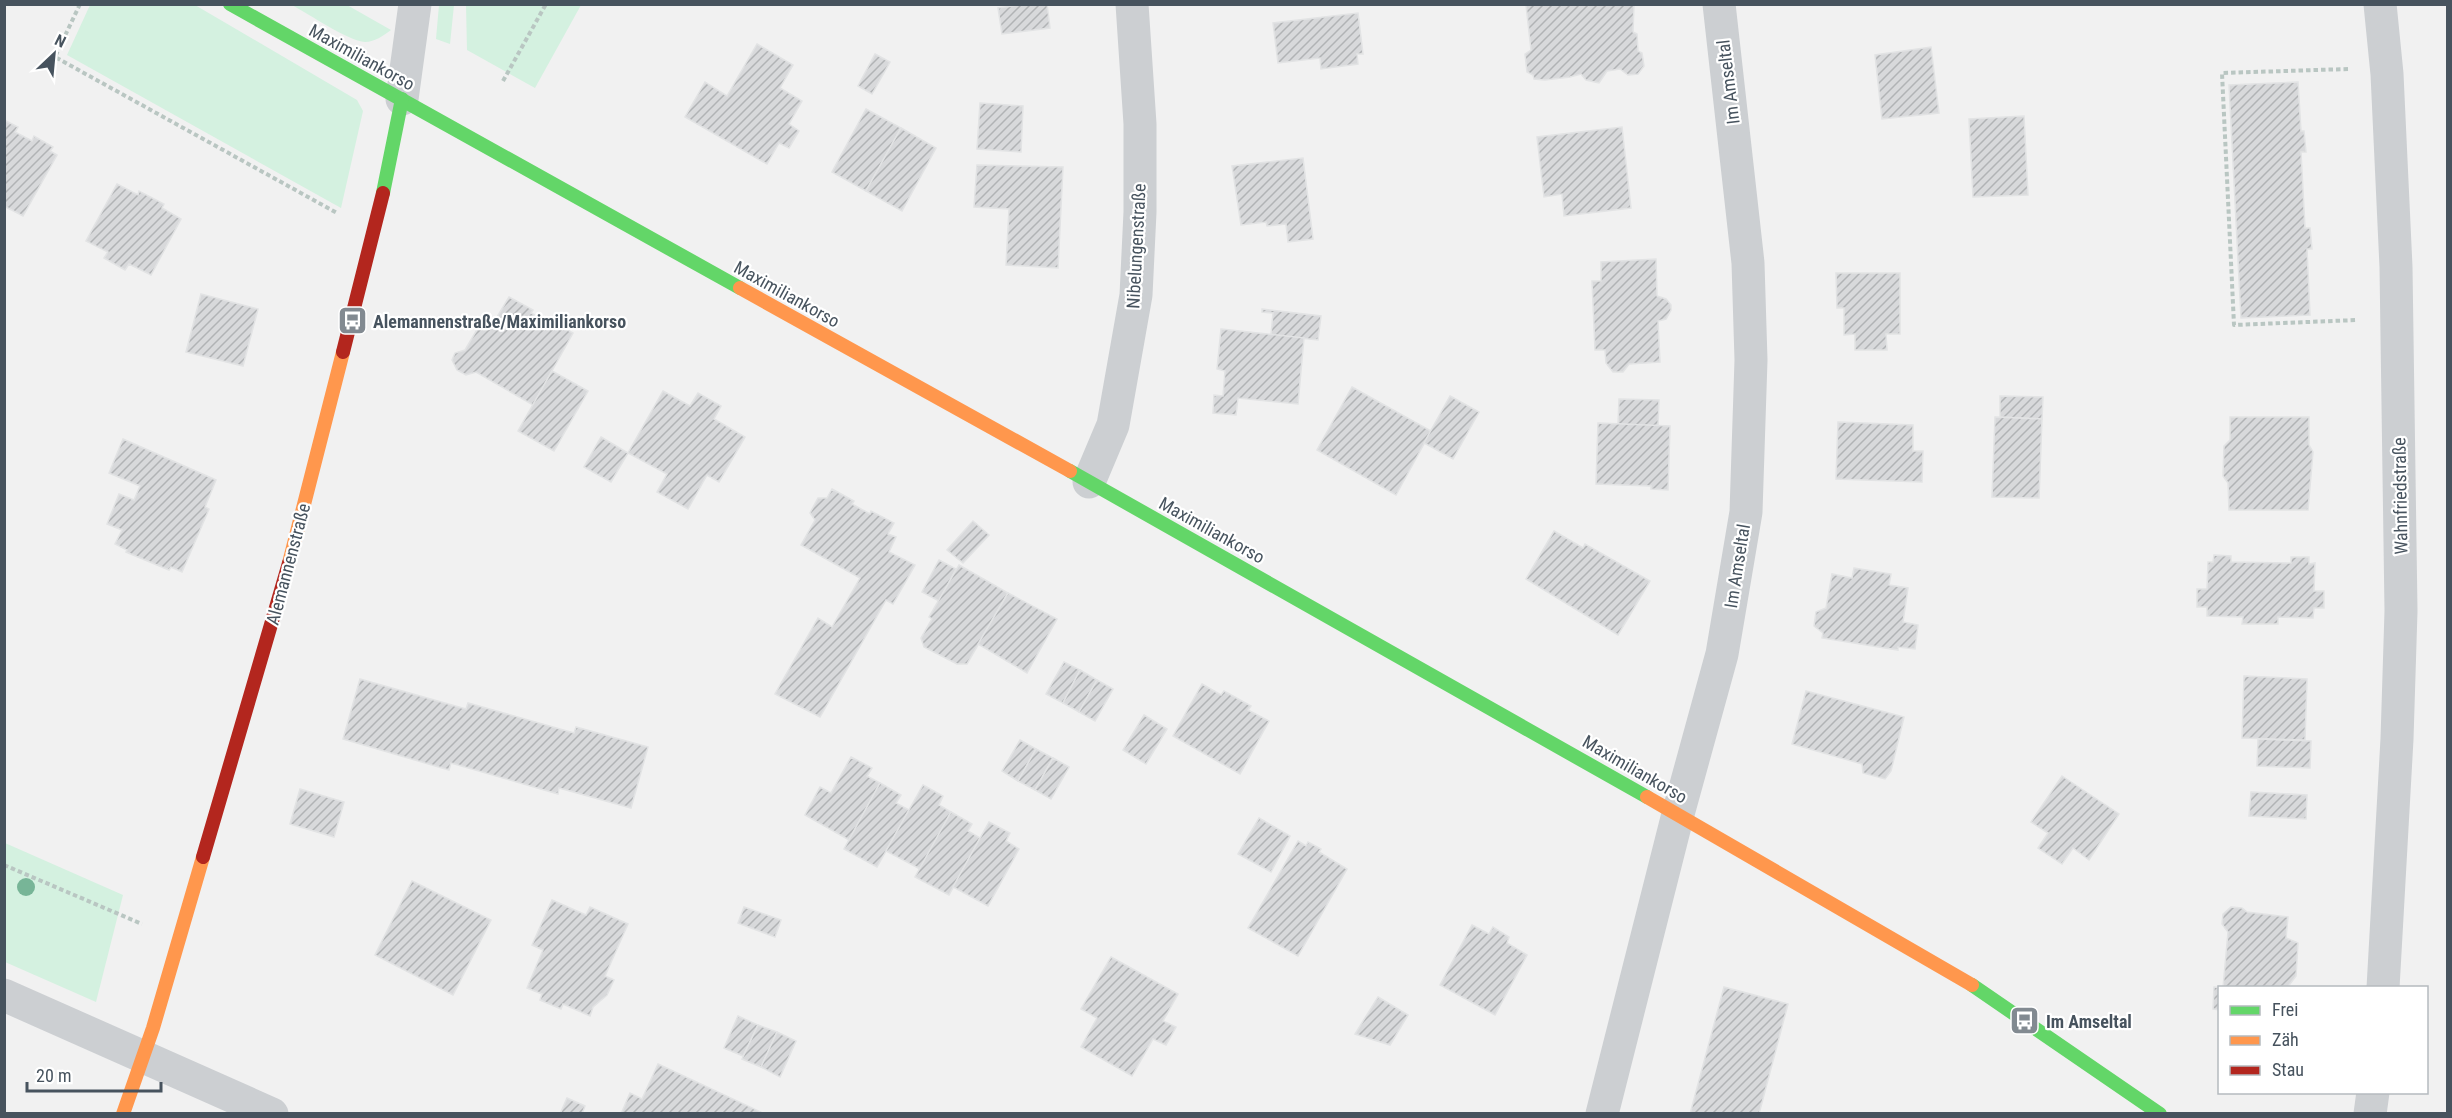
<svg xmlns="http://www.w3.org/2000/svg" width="2452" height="1118" font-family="'Roboto Condensed',sans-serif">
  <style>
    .green { fill: #d4f1e0 }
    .building { fill: url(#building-hatch); stroke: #e2e3e4; stroke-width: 1.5 }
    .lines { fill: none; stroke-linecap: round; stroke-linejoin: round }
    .path { stroke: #b9c6c2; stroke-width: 4; stroke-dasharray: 4.5 3; stroke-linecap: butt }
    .street { stroke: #cccfd2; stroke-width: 33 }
    .fast { stroke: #63d668; stroke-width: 14 }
    .slow { stroke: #ff974d; stroke-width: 14 }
    .jam { stroke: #b3261e; stroke-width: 14 }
    .tree { fill: #77b597 }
    .labels { text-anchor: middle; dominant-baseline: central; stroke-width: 4.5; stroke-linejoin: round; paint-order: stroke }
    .street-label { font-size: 18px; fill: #47535e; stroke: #fff }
    .poi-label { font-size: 18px; font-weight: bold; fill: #47535e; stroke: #fff; text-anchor: start }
  </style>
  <defs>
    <pattern id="building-hatch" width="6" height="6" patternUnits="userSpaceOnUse" patternTransform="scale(1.5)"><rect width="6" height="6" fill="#d8d9db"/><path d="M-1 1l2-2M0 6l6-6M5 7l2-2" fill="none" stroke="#b1b3b5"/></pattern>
  </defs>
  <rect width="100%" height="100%" fill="#f1f1f1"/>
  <!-- green -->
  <g class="green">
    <polygon points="90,5 195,5 357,100 363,111 341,208 67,55"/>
    <path d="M 292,5 L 347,5 L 391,30 C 384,35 375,42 365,42 C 348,41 309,14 292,5 Z"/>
    <polygon points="439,5 454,5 450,44 436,39"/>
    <polygon points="466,5 466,4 581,5 535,88 467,50"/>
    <polygon points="5,843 123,895 96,1002 5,962"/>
  </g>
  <!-- building -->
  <g class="building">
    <polygon points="1027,4 1047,4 1050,28 1002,34 998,8"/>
    <polygon points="1634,4 1633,32 1637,34 1638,51 1642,53 1644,66 1638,74 1628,75 1620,69 1607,71 1599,83 1586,80 1581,74 1570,77 1545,80 1534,79 1533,75 1527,72 1525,54 1531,50 1526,5"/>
    <polygon points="1358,13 1363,54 1357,54 1358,64 1321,69 1320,58 1278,63 1273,23"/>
    <polygon points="757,44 793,65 780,88 802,101 789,124 799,131 789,148 779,143 767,164 685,117 705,82 727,96"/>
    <polygon points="1931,47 1939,113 1882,119 1875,55"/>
    <polygon points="875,54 890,62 872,94 858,86"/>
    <polygon points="2298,82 2301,131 2304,131 2306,152 2301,152 2305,228 2310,228 2312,249 2307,249 2310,315 2241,318 2229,85"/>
    <polygon points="980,103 1023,106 1021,152 977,149"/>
    <polygon points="866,109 901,128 866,191 832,172"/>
    <polygon points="2024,116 2028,195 1973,197 1969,119"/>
    <polygon points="4,120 18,127 15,132 32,141 34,136 53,147 50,151 57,155 23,216 4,206"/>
    <polygon points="1622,127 1631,208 1564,216 1562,194 1544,197 1537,137"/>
    <polygon points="901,128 936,148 902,211 866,191"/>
    <polygon points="1303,158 1313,239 1288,242 1286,224 1267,226 1266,222 1241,225 1232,166"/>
    <polygon points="977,165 1063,167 1058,268 1006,265 1009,209 974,207"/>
    <polygon points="117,184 138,195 139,191 164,204 162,208 181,219 151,275 129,264 125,270 104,258 108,252 86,241"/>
    <polygon points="1656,259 1657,296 1666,299 1671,305 1671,310 1666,319 1658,321 1660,362 1629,364 1623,372 1613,372 1606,363 1605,350 1595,350 1592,281 1601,281 1601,262"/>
    <polygon points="1836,273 1900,273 1900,334 1886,334 1887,350 1855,350 1855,334 1844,335 1844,308 1837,308"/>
    <polygon points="201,294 258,309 243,366 186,352"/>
    <polygon points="509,297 533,310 531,313 548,322 550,320 573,333 533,405 476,372 466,375 457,370 452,360 455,353 465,350 485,316 494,322"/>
    <polygon points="1262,309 1321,316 1318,340 1271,335 1273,313 1262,312"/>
    <polygon points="1221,329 1304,338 1298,404 1238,398 1236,415 1213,413 1214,395 1223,396 1225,371 1217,369"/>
    <polygon points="552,371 588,391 554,451 518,431"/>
    <polygon points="1352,387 1431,431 1396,495 1317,450"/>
    <polygon points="663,391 690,406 698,393 721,406 714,419 745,437 719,482 707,475 688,509 657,492 667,474 628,453"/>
    <polygon points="1450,396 1479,412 1453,459 1424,443"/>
    <polygon points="2000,396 2043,397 2042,419 2000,417"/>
    <polygon points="1619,399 1659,400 1658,426 1618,424"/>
    <polygon points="1995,417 2042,419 2039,498 1992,497"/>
    <polygon points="2230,417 2309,417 2309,445 2313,452 2308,510 2229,510 2228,483 2223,476 2224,446 2230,440"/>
    <polygon points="1838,422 1913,425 1913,451 1923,451 1922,482 1836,479"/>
    <polygon points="1598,423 1670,426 1668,490 1651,489 1651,486 1596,484"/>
    <polygon points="601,437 628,453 611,482 584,467"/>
    <polygon points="123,439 216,480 205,507 209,509 182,572 171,567 169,570 126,552 127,550 115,544 122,530 107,524 119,494 134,500 140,486 109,473"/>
    <polygon points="832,489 854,501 852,504 870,514 871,511 894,523 888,534 896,537 889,552 915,565 893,604 886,600 820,717 775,694 818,618 832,627 860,578 801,545 815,520 810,513 818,498 827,498"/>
    <polygon points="973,521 989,535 963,563 947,550"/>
    <polygon points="1554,531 1583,548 1585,544 1650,581 1618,635 1526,579"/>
    <polygon points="2214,555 2231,556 2231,562 2291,563 2291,557 2309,557 2309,564 2315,563 2314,591 2324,591 2324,608 2314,608 2313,618 2278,617 2278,624 2242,624 2243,617 2207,616 2207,607 2197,607 2197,589 2207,589 2208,562 2213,562"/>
    <polygon points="939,560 956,569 939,601 922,592"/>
    <polygon points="959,565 1008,593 967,664 957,664 924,647 921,638 932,619 929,617"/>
    <polygon points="1854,568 1891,574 1889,585 1908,588 1903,622 1918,625 1915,649 1898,647 1898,650 1822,638 1823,633 1814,626 1816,612 1826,608 1832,574 1852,578"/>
    <polygon points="1008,593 1057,619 1027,673 978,644"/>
    <polygon points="1064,662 1080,670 1063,703 1046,694"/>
    <polygon points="1080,670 1097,680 1079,712 1063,703"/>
    <polygon points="2244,676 2307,679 2305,740 2242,738"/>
    <polygon points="360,679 466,709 468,703 574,733 576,727 648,747 631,808 559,788 558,794 451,763 449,770 343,739"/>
    <polygon points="1097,680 1113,689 1095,721 1079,712"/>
    <polygon points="1202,684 1221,695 1224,691 1251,706 1248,710 1269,721 1240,774 1173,736"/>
    <polygon points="1806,691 1904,717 1891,771 1885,779 1863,773 1862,764 1792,744"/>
    <polygon points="1144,715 1167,729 1146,764 1123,750"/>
    <polygon points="2258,739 2311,741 2310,768 2257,766"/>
    <polygon points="1020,740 1036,749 1018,781 1002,771"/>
    <polygon points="1036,749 1053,758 1035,790 1018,781"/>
    <polygon points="851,757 872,768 867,776 880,783 849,840 805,815 820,787 831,793"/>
    <polygon points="1053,758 1069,767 1051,799 1035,790"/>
    <polygon points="2062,776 2119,814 2089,860 2073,848 2062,864 2038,848 2048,833 2031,822"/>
    <polygon points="880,783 901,795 896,803 909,810 877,867 844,849"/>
    <polygon points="923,785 943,796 939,805 951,812 920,869 886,851"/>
    <polygon points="300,789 344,802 334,837 290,824"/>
    <polygon points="2251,792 2307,795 2306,819 2249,816"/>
    <polygon points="951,812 972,824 968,831 980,838 949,895 915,877"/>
    <polygon points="1259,818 1290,836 1271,872 1238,854"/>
    <polygon points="989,822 1010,833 1006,841 1019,849 988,906 953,887"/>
    <polygon points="1298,841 1306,846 1308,842 1321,849 1319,852 1347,869 1298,956 1248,928"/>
    <polygon points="412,881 491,920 453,995 375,955"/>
    <polygon points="552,900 586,915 590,907 628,924 605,976 614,980 607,995 593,1007 590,1016 563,1004 561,1009 540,1000 542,994 527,988 543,950 532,945"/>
    <polygon points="744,907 781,920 775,937 738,923"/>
    <polygon points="2231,907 2242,908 2247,912 2288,917 2286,938 2298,943 2296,976 2287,988 2223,988 2228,932 2222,924 2223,914"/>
    <polygon points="1472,925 1489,934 1493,927 1509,937 1507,943 1527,955 1495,1015 1440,985"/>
    <polygon points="1111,957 1178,994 1163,1021 1176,1027 1166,1045 1153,1039 1132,1076 1081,1047 1097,1018 1081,1009"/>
    <polygon points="1724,987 1788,1004 1759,1114 1690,1114"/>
    <polygon points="2214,987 2222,988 2220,988 2220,1010 2213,1009"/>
    <polygon points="1378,997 1408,1015 1390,1045 1355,1034"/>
    <polygon points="738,1016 758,1025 743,1056 724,1048"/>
    <polygon points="758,1025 777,1032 761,1067 742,1059"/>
    <polygon points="777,1032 796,1041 780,1077 761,1067"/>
    <polygon points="658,1064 765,1114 621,1114 630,1093 642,1099"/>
    <polygon points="567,1098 585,1106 582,1114 560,1114"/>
  </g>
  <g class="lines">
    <!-- path -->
    <g class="path">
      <polyline points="80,4 55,57 337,213"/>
      <polyline points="2348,69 2222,73 2234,325 2357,320"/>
      <polyline points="503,81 546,4"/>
      <polyline points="4,865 142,924"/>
    </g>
    <!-- street -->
    <g class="street">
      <polyline points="2380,4 2387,74 2396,267 2401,611 2397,739 2383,988"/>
      <polyline points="402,99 415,4"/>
      <polyline points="1089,482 1113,425 1136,295 1140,212 1140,124 1132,4"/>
      <polyline points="4,995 272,1114"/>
      <polyline points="1602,1114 1678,814 1722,654 1746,512 1751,360 1748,263 1719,4"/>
      <polyline points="2370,1114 2373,1092"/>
    </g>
    <!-- fast -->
    <g class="fast">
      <polyline points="230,4 740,288"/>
      <polyline points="383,193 402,99"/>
      <polyline points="1070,471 1647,797"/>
      <polyline points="1972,985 2160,1114"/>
    </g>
    <!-- slow -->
    <g class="slow">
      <polyline points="740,288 1070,471"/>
      <polyline points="289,563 343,352"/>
      <polyline points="1647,797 1972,985"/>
      <polyline points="123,1114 153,1028 203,857"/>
    </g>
    <!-- jam -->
    <g class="jam">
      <polyline points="343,352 383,193"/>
      <polyline points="203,857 289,563"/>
    </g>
  </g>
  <!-- trees -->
  <circle class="tree" cx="26" cy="887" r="9"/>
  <!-- icons -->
  <defs>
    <symbol id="bus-square" viewBox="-11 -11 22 22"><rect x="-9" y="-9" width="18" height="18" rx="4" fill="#828a91" stroke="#fff"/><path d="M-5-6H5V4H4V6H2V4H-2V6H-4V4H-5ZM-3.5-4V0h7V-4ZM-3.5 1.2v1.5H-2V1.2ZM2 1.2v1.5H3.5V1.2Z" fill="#fff"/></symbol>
  </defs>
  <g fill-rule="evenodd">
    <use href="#bus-square" x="336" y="304" width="33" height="33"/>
    <use href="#bus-square" x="2008" y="1004" width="33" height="33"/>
  </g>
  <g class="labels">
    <!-- street labels -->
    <g class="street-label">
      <text transform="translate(362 57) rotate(29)">Maximiliankorso</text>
      <text transform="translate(1728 82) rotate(-97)">Im Amseltal</text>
      <text transform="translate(1136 246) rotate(-87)">Nibelungenstraße</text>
      <text transform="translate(787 294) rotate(29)">Maximiliankorso</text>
      <text transform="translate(2400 496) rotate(-91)">Wahnfriedstraße</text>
      <text transform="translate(1212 530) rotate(29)">Maximiliankorso</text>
      <text transform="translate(288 564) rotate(-75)">Alemannenstraße</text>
      <text transform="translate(1737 566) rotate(-81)">Im Amseltal</text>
      <text transform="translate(1635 769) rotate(30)">Maximiliankorso</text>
    </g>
    <!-- poi labels -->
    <g class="poi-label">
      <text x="373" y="321">Alemannenstraße/Maximiliankorso</text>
      <text x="2046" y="1021">Im Amseltal</text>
    </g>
  </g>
  <!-- border -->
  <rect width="2452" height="1118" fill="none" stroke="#47535e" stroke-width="12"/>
  <!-- legend -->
  <rect x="2218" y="986" width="210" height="108" fill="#ffffff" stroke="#b5babf" stroke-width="1.5"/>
  <rect x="2230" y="1006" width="30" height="9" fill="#63d668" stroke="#b5babf" stroke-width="1.5"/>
  <text x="2272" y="1016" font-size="18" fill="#47535e">Frei</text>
  <rect x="2230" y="1036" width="30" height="9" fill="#ff974d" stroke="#b5babf" stroke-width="1.5"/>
  <text x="2272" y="1046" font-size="18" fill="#47535e">Zäh</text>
  <rect x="2230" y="1066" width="30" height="9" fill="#b3261e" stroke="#b5babf" stroke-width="1.5"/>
  <text x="2272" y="1076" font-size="18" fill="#47535e">Stau</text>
  <!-- north arrow -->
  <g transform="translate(54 54) rotate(26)" stroke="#ffffff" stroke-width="4.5" paint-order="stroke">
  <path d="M0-4.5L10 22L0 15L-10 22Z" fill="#47535e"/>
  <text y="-9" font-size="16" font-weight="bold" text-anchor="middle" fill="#47535e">N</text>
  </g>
  <!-- scale -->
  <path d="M27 1082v9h134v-9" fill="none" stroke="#47535e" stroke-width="3"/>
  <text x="36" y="1082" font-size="18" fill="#47535e" stroke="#ffffff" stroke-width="4.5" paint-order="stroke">20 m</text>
</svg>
